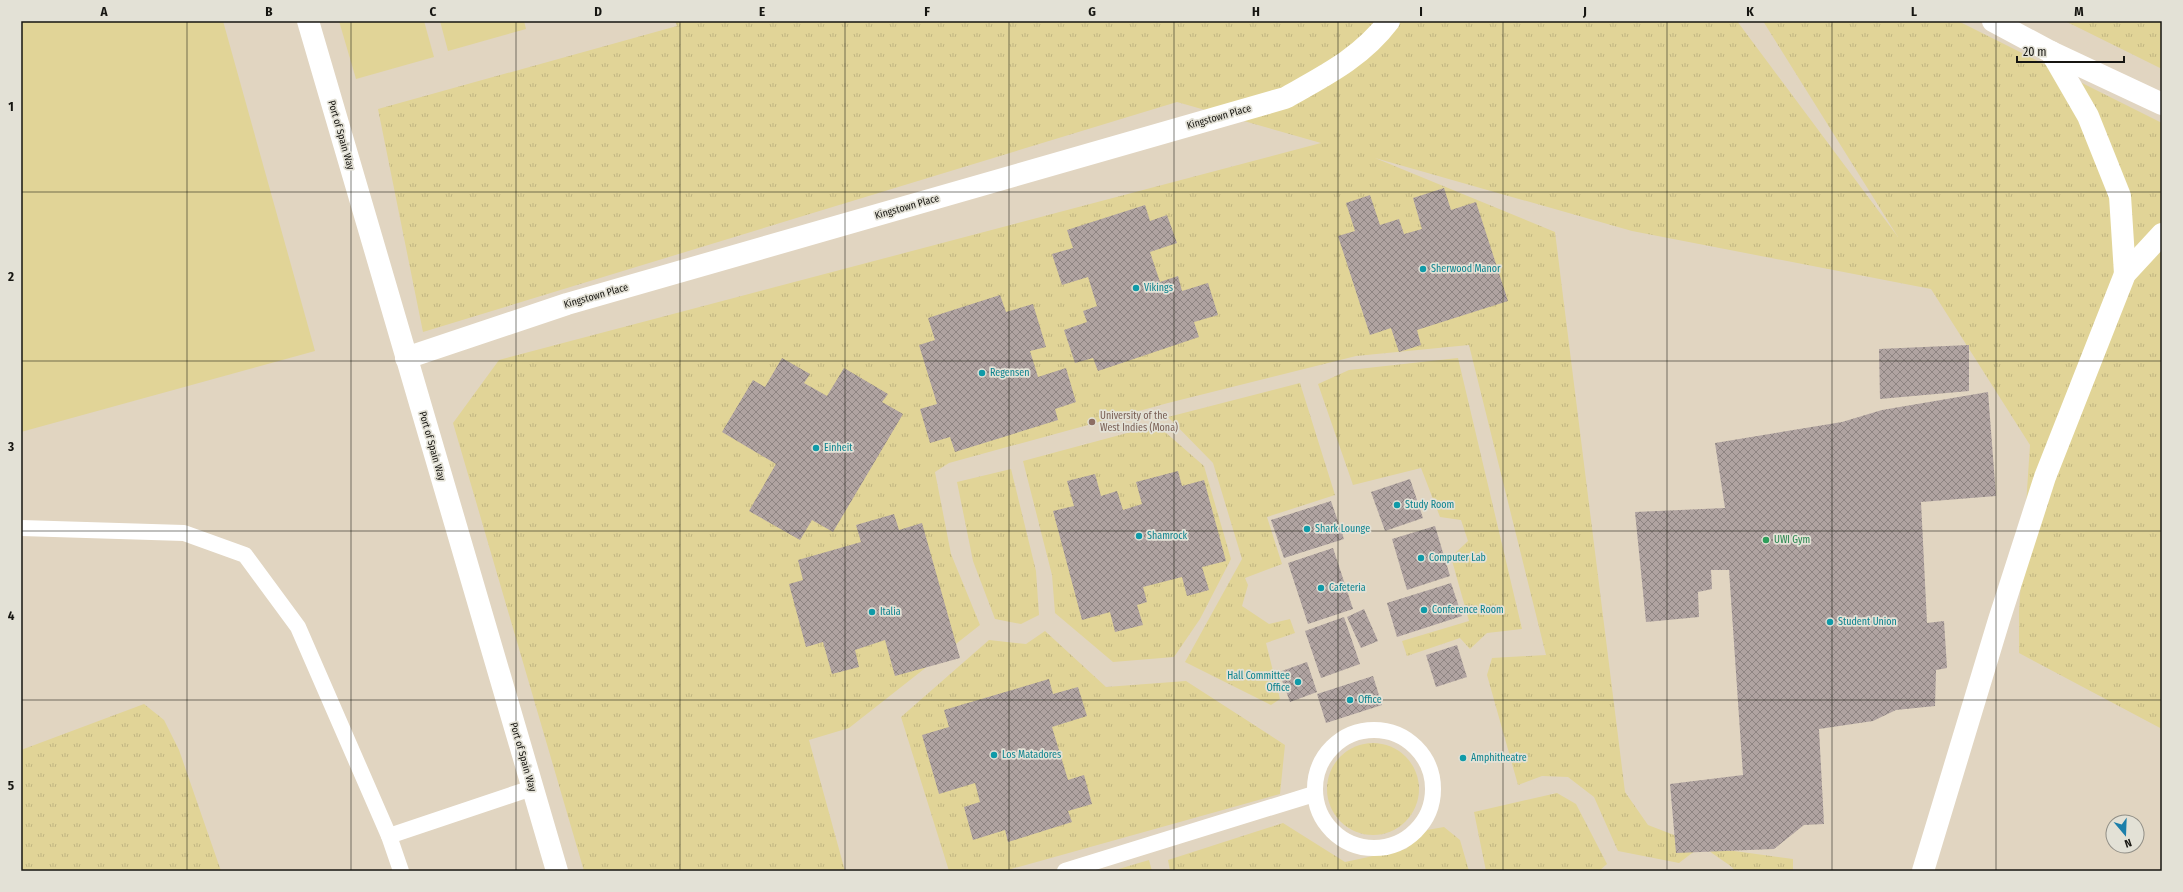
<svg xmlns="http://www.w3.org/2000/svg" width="2183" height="892" font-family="'Fira Sans Condensed',sans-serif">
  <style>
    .education { fill: #e1d5c1; fill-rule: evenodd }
    .grass { fill: url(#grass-tufts) }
    .garden { fill: #e1d497 }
    .building { fill: url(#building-cross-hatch) }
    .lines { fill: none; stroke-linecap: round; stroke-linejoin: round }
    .lane { stroke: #fff; stroke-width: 16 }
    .street { stroke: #fff; stroke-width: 22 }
    .grid { fill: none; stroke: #161511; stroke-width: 1; stroke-opacity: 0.55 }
    .culture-dot { fill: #0f9aa8; stroke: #e3e1d6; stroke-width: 1.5 }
    .education-dot { fill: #8d6e63; stroke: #e3e1d6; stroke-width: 1.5 }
    .leisure-dot { fill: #2e9e5b; stroke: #e3e1d6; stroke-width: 1.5 }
    .labels { text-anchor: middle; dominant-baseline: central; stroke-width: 3.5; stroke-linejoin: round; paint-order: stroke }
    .street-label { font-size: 10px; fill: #161511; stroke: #e3e1d6 }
    .culture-label { font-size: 10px; fill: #0d838f; stroke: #e3e1d6; text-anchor: start }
    .education-label { font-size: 10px; fill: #785e54; stroke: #e3e1d6; text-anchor: start }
    .leisure-label { font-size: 10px; fill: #27864d; stroke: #e3e1d6; text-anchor: start }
    .neatline { fill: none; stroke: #161511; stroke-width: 1.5 }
    .grid-label { font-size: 13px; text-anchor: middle; font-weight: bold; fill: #161511 }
  </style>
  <defs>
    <pattern id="grass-tufts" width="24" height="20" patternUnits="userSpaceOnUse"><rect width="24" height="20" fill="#e1d497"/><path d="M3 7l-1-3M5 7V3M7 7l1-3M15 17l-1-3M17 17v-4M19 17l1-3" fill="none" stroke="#c0b581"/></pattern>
    <pattern id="building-cross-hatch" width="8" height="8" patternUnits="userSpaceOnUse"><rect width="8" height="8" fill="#b0a3a1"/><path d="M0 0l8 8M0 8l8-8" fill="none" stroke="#8e8482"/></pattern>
  </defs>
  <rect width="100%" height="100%" fill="#e3e1d6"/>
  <!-- education -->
  <path class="education" d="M 21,21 L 2162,21 L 2162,871 L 21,871 ZM 2113,822 L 2137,822 L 2137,846 L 2113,846 Z"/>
  <!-- grass -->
  <g class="grass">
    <path d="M 675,21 L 1737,21 L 1898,237 L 1763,21 L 1958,21 L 2162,123 L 2162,729 L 2019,653 L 2019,611 L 2030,445 L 1931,289 L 1632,231 L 1375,158 L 1555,232 L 1625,792 L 1648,825 L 1705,847 L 1793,859 L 1793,871 L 1736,871 C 1726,861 1714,856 1705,847 L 1692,853 L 1679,863 L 1618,851 L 1594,797 L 1568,777 L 1542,776 L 1518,785 L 1487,675 L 1492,658 L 1546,655 L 1469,345 L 1356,356 L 1168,403 L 949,463 L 935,472 L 951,554 L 980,625 L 849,728 L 809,740 L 845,871 L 584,871 L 453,423 L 499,360 L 1321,143 L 1177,102 L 423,332 L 378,109 L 677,26 Z"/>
    <polygon points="2065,21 2162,21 2162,69"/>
    <polygon points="1458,358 1522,629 1487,633 1470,649 1460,638 1407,656 1402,641 1469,621 1451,557 1468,541 1461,520 1440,517 1421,468 1353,485 1318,384 1349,370"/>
    <polygon points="1300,383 1335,495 1267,517 1282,564 1245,578 1248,585 1242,606 1269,624 1290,619 1295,633 1266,643 1280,699 1271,705 1185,662 1242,559 1213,463 1168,417"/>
    <polygon points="1157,425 1204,466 1231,559 1200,619 1174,657 1113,662 1055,613 1052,575 1023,461"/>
    <polygon points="1011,469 1036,571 1039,615 1021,624 995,619 973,561 957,482"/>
    <polygon points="1045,631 1106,687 1186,681 1285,745 1280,794 1004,871 949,871 901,717 989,640 1026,644"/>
    <polygon points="144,704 164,720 179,750 221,871 21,871 21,750"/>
    <circle cx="1373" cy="789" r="46"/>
    <polygon points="1557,793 1576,804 1607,864 1599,871 1486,871 1474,812"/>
    <polygon points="1283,823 1345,862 1406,849 1427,830 1444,827 1460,840 1469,871 1170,871 1168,860"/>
    <polygon points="1149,860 1152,871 1112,871"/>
  </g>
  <!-- garden -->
  <g class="garden">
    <polygon points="21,21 223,21 315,351 21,432"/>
    <polygon points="339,21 424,21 434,57 356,79"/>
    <polygon points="440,21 524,21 526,29 448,51"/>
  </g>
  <!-- building -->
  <g class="building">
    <polygon points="1444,188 1451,210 1476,202 1508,301 1417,330 1421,345 1399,352 1391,328 1370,335 1338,236 1355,231 1346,203 1370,195 1380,225 1399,219 1404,234 1422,229 1413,198"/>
    <polygon points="1145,205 1150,221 1167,215 1177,243 1150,252 1160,282 1178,276 1182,291 1208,283 1218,315 1194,322 1199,337 1098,371 1093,358 1075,363 1064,330 1087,322 1083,311 1097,306 1088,277 1062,285 1052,254 1073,248 1067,230"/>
    <polygon points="1000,295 1006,312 1033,304 1046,347 1030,351 1038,377 1066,368 1076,402 1055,409 1058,420 955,452 950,437 930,443 920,409 937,404 919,345 935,340 928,318"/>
    <polygon points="1969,345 1969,391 1880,399 1879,349"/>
    <polygon points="782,358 810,374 804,383 827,396 844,368 888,394 882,402 903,414 833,532 812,520 800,540 749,511 776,464 722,432 753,380 765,387"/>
    <polygon points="1988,392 1996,496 1921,502 1927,623 1944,621 1947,668 1936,670 1935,706 1896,710 1873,721 1819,729 1824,824 1804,825 1774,849 1676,853 1670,784 1743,775 1729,570 1711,570 1712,589 1698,592 1699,617 1646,622 1635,512 1725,508 1715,443 1842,422 1882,410"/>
    <polygon points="1178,471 1182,486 1204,480 1226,561 1202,567 1209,590 1187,596 1182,577 1143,587 1147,602 1137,605 1143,625 1115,632 1110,612 1082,620 1053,511 1074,506 1067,481 1095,474 1101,496 1117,491 1123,510 1142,504 1136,482"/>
    <polygon points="1410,479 1423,518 1385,531 1371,492"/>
    <polygon points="1331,501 1344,539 1284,558 1271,520"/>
    <polygon points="894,514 899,530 922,523 960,658 895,676 885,640 855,650 859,667 832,674 823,642 806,647 789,584 803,580 798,560 861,542 856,525"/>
    <polygon points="1435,526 1450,576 1407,590 1392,539"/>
    <polygon points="1333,548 1353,609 1308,624 1288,563"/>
    <polygon points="1451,583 1462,616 1397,637 1387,603"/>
    <polygon points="1364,609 1378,641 1361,648 1347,617"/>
    <polygon points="1344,617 1360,664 1321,678 1305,631"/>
    <polygon points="1457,645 1467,677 1436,687 1426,655"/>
    <polygon points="1307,662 1317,692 1290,702 1279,672"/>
    <polygon points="1373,676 1382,705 1326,723 1317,694"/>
    <polygon points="1049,679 1053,694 1078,687 1087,716 1052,727 1068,780 1084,775 1092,804 1068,811 1072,822 1008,842 1005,830 973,840 964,807 980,802 975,783 939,794 922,735 949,727 944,710"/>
  </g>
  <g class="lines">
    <!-- lane -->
    <g class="lane">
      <polyline points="21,528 184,533 245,555 298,627 389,836 401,871"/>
      <circle cx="1374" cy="789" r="59"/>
      <polyline points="389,836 532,788"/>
      <polyline points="1065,871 1314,794"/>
    </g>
    <!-- street -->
    <g class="street">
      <polyline points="308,21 557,871"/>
      <polyline points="1993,21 2051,52 2162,104"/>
      <polyline points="2051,52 2088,116 2120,196 2125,274"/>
      <path d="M 406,358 L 567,304 L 1285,98 C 1324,76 1361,58 1389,21"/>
      <polyline points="1923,871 1999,620 2045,477 2125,274 2162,234"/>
    </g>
  </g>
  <!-- grid -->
  <path class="grid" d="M 187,21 L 187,871M 351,21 L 351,871M 516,21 L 516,871M 680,21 L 680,871M 845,21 L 845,871M 1009,21 L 1009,871M 1174,21 L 1174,871M 1338,21 L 1338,871M 1503,21 L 1503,871M 1667,21 L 1667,871M 1832,21 L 1832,871M 1996,21 L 1996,871M 21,192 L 2162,192M 21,361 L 2162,361M 21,531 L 2162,531M 21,700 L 2162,700"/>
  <!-- markers -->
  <g class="culture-dot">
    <circle cx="1423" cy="269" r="4"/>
    <circle cx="1136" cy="288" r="4"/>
    <circle cx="982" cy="373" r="4"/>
    <circle cx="816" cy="448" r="4"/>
    <circle cx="1397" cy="505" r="4"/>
    <circle cx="1307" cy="529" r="4"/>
    <circle cx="1139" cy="536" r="4"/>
    <circle cx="1421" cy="558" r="4"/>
    <circle cx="1321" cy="588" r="4"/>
    <circle cx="1424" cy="610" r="4"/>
    <circle cx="872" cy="612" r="4"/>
    <circle cx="1830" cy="622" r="4"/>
    <circle cx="1298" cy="682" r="4"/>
    <circle cx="1350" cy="700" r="4"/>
    <circle cx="994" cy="755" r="4"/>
    <circle cx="1463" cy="758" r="4"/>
  </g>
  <circle class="education-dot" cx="1092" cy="422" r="4"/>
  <circle class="leisure-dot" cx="1766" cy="540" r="4"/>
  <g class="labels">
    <!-- street labels -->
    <g class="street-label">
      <text transform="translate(1219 117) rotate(-16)">Kingstown Place</text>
      <text transform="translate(341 135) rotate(74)">Port of Spain Way</text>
      <text transform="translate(907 207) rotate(-16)">Kingstown Place</text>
      <text transform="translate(596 296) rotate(-16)">Kingstown Place</text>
      <text transform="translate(432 446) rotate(74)">Port of Spain Way</text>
      <text transform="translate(523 757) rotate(74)">Port of Spain Way</text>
    </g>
    <!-- culture labels -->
    <g class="culture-label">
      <text x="1431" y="269">Sherwood Manor</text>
      <text x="1144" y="288">Vikings</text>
      <text x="990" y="373">Regensen</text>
      <text x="824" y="448">Einheit</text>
      <text x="1405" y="505">Study Room</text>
      <text x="1315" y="529">Shark Lounge</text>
      <text x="1147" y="536">Shamrock</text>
      <text x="1429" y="558">Computer Lab</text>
      <text x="1329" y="588">Cafeteria</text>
      <text x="1432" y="610">Conference Room</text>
      <text x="880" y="612">Italia</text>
      <text x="1838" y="622">Student Union</text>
      <text x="1290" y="676" text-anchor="end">Hall Committee<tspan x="1290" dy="12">Office</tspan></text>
      <text x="1358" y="700">Office</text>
      <text x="1002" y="755">Los Matadores</text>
      <text x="1471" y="758">Amphitheatre</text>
    </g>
    <!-- education labels -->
    <g class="education-label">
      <text x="1100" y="416">University of the<tspan x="1100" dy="12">West Indies (Mona)</tspan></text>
    </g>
    <!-- leisure labels -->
    <g class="leisure-label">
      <text x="1774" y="540">UWI Gym</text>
    </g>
  </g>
  <!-- border -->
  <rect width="2183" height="892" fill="none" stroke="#e3e1d6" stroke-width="44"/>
  <!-- north arrow -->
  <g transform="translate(2125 834) rotate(161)"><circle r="19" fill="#e3e1d6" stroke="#918f87"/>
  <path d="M0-3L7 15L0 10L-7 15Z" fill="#1c7faa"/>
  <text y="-6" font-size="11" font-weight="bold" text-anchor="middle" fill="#161511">N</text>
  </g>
  <!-- scale -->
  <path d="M2017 56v6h107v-6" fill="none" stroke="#161511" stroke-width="2"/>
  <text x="2023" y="56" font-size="12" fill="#161511" stroke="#e3e1d6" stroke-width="3" paint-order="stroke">20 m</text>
  <rect x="22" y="22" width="2139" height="848" class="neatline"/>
  <g class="grid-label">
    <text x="104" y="16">A</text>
    <text x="269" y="16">B</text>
    <text x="433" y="16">C</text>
    <text x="598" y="16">D</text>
    <text x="762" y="16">E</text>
    <text x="927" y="16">F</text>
    <text x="1092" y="16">G</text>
    <text x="1256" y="16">H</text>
    <text x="1421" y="16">I</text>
    <text x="1585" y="16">J</text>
    <text x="1750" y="16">K</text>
    <text x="1914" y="16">L</text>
    <text x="2079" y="16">M</text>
    <text x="11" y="111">1</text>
    <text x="11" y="281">2</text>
    <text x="11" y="451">3</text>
    <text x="11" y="620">4</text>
    <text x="11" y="790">5</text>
  </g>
</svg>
